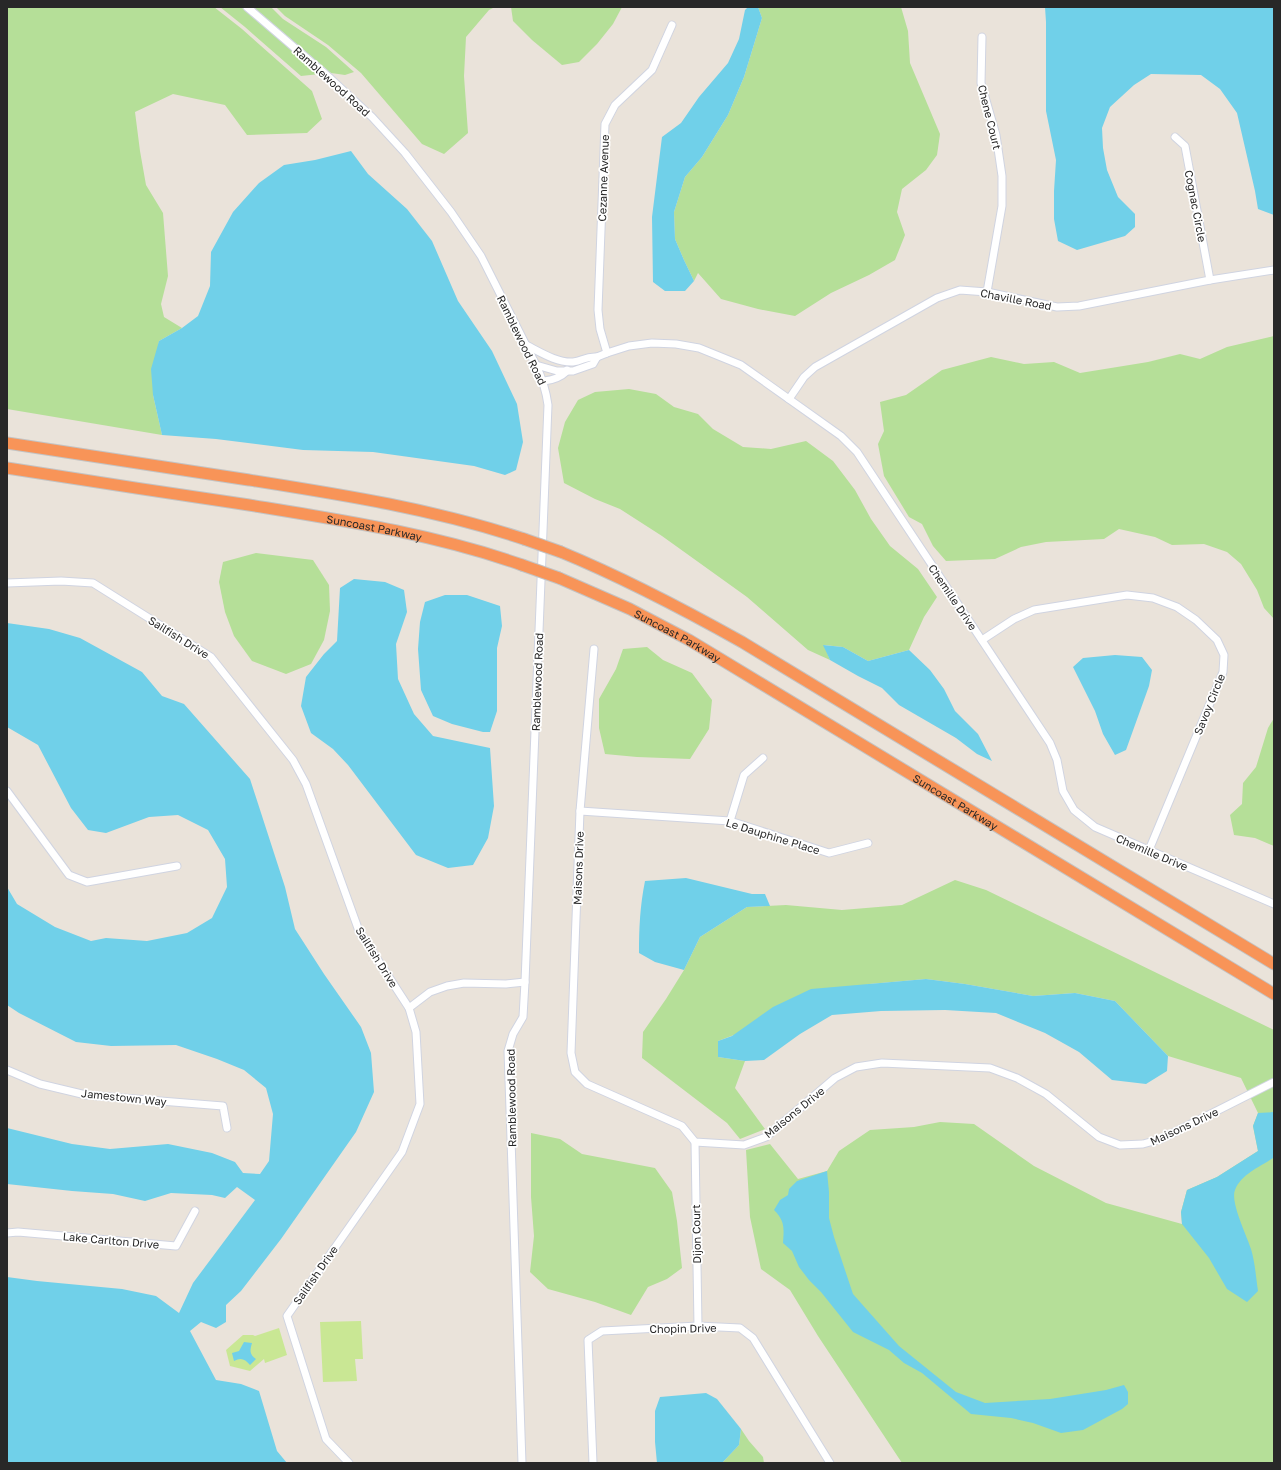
<svg xmlns="http://www.w3.org/2000/svg" width="1281" height="1470" font-family="'Golos Text',sans-serif">
  <style>
    .green { fill: #b5df98 }
    .pitch { fill: #c9e794 }
    .water { fill: #70d0e9 }
    .lines { fill: none; stroke-linecap: round; stroke-linejoin: round }
    .minor-casing { stroke: #d0d4e1; stroke-width: 9 }
    .highway-casing { stroke: #c3c3c3; stroke-width: 13 }
    .minor { stroke: #fff; stroke-width: 7 }
    .highway { stroke: #f89458; stroke-width: 11 }
    .highway-bridge-casing { stroke: #c3c3c3; stroke-width: 13; stroke-linecap: butt }
    .highway-bridge { stroke: #f89458; stroke-width: 11 }
    .labels { text-anchor: middle; dominant-baseline: central; stroke-width: 3.5; stroke-linejoin: round; paint-order: stroke }
    .street-label { font-size: 11px; fill: #282828; stroke: #fff }
  </style>
  <rect width="100%" height="100%" fill="#eae3da"/>
  <!-- green -->
  <g class="green">
    <polygon points="7,7 214,7 242,29 312,91 322,119 307,133 247,135 225,105 173,94 135,112 140,151 146,185 163,213 168,276 161,304 164,317 182,328 159,341 153,395 162,435 7,409"/>
    <polygon points="220,7 241,7 320,74 301,76 245,27"/>
    <polygon points="253,7 271,7 283,19 326,47 354,72 345,75 331,73"/>
    <polygon points="276,7 495,7 489,10 466,37 464,76 468,133 444,154 422,144 361,73 328,45 285,16"/>
    <polygon points="511,7 622,7 613,24 597,44 579,62 562,65 532,40 513,21"/>
    <polygon points="758,7 901,7 908,31 910,63 940,134 937,155 926,170 902,189 897,212 905,235 895,260 869,275 831,293 795,316 758,309 721,299 698,273 694,281 684,260 675,239 674,212 685,177 702,157 728,115 744,77 762,18"/>
    <polygon points="1274,336 1274,619 1264,608 1257,590 1241,564 1227,552 1204,544 1172,545 1155,537 1119,529 1104,539 1046,542 1021,547 995,559 946,561 933,546 922,524 909,517 884,476 878,444 884,431 880,402 906,395 942,370 991,357 1024,364 1054,362 1080,373 1148,362 1180,354 1200,359 1227,347"/>
    <polygon points="629,389 656,394 674,407 698,414 713,429 743,447 771,449 806,441 833,461 855,490 871,519 890,546 918,569 937,597 924,617 909,650 868,661 843,647 824,645 830,660 808,650 747,597 662,536 620,509 595,499 564,483 558,448 565,422 578,400 595,392"/>
    <polygon points="256,553 313,560 329,585 330,611 324,640 311,664 286,674 252,661 234,636 225,612 219,582 223,562"/>
    <polygon points="647,647 663,660 692,673 712,700 709,729 690,759 637,757 605,754 599,728 599,699 616,669 623,649"/>
    <polygon points="1274,718 1274,846 1255,838 1234,835 1230,815 1242,804 1243,783 1256,767 1268,728"/>
    <polygon points="955,880 986,890 1274,1030 1274,1463 902,1463 818,1336 790,1290 761,1269 750,1217 746,1150 770,1144 798,1179 827,1171 839,1151 870,1130 914,1127 940,1122 974,1124 1034,1166 1106,1203 1182,1224 1181,1212 1187,1190 1217,1177 1258,1151 1253,1126 1258,1113 1241,1078 1168,1056 1115,1001 1075,993 1033,996 965,984 926,979 869,984 718,1041 718,1057 745,1061 735,1088 765,1129 740,1139 727,1123 642,1058 643,1032 666,999 684,970 700,937 747,907 786,905 842,910 902,905"/>
    <polygon points="531,1133 560,1139 582,1154 655,1168 672,1192 677,1221 682,1268 667,1279 648,1287 631,1315 595,1302 548,1289 530,1272 534,1236 531,1197"/>
    <polygon points="741,1429 749,1441 763,1457 764,1463 722,1463 739,1445"/>
  </g>
  <!-- pitch -->
  <g class="pitch">
    <polygon points="361,1321 363,1359 355,1359 357,1381 323,1382 320,1322"/>
    <polygon points="279,1328 287,1355 265,1363 264,1359 250,1371 230,1366 226,1350 243,1335 253,1335 255,1336"/>
  </g>
  <!-- water -->
  <g class="water">
    <polygon points="748,7 758,7 762,18 744,77 728,115 702,157 685,177 674,212 675,239 684,260 694,281 685,291 665,291 653,282 652,217 662,137 681,123 699,97 728,63 739,39 745,10"/>
    <polygon points="1045,7 1274,7 1274,215 1258,209 1255,191 1237,113 1220,89 1201,75 1151,74 1134,85 1110,107 1102,128 1103,148 1107,170 1118,197 1135,214 1135,227 1125,236 1077,250 1058,241 1054,219 1054,191 1056,160 1046,111 1046,22"/>
    <polygon points="351,151 368,174 407,209 432,241 458,301 492,351 517,404 523,442 516,470 505,475 474,466 373,452 303,450 216,439 162,435 153,395 151,369 159,341 182,328 198,316 210,286 211,252 233,212 259,183 284,165 315,160"/>
    <polygon points="354,579 385,582 404,590 407,612 396,644 398,679 414,714 433,736 490,748 494,806 488,838 473,865 448,868 416,855 348,765 333,749 311,733 301,706 306,677 324,654 337,641 340,588"/>
    <polygon points="445,595 467,595 500,606 502,626 497,648 497,711 490,732 483,732 452,724 433,716 421,690 418,649 420,622 425,602"/>
    <polygon points="7,623 49,629 80,638 142,672 162,696 184,704 250,779 285,887 295,929 324,974 361,1027 371,1053 374,1092 356,1132 281,1239 241,1291 226,1305 226,1322 216,1328 201,1322 190,1331 216,1380 241,1384 259,1391 277,1451 287,1463 7,1463 7,1277 37,1281 122,1289 156,1296 179,1313 193,1283 255,1200 237,1187 225,1198 212,1195 171,1193 145,1201 113,1194 72,1191 7,1184 7,1128 72,1144 110,1149 168,1144 212,1153 235,1162 243,1173 260,1174 269,1161 273,1114 266,1088 244,1070 217,1059 176,1045 111,1046 76,1042 19,1013 7,1005 7,887 17,904 55,927 91,941 106,938 147,941 187,933 212,918 227,887 225,859 208,830 178,815 149,817 106,833 88,830 71,808 38,745 7,727"/>
    <polygon points="823,645 843,647 868,661 909,650 930,670 944,689 955,711 978,734 992,761 977,754 956,738 899,705 882,688 858,676 830,660"/>
    <polygon points="1115,655 1142,657 1152,670 1149,686 1126,750 1115,755 1103,734 1095,711 1073,667 1083,658"/>
    <path d="M 686,878 L 752,894 L 765,894 L 770,906 L 747,907 L 700,937 L 684,970 L 655,962 L 639,953 C 639,928 640,906 645,881 Z"/>
    <polygon points="926,979 965,984 1033,996 1075,993 1115,1001 1168,1056 1167,1071 1146,1084 1112,1080 1079,1052 1045,1033 996,1013 945,1010 881,1011 832,1015 800,1034 764,1060 745,1061 718,1057 718,1041 732,1036 773,1007 811,989"/>
    <path d="M 1274,1112 L 1274,1156 L 1273,1158 C 1260,1167 1241,1174 1235,1190 C 1230,1202 1247,1236 1251,1249 C 1255,1262 1256,1278 1258,1291 L 1247,1302 L 1227,1289 L 1209,1258 L 1182,1224 L 1181,1212 L 1187,1190 L 1217,1177 L 1258,1151 L 1253,1126 L 1258,1113 Z"/>
    <path d="M 827,1171 L 829,1192 L 829,1218 L 834,1237 L 853,1294 L 899,1346 L 956,1392 L 985,1403 L 1050,1399 L 1106,1390 L 1124,1385 L 1128,1392 L 1128,1404 L 1122,1409 L 1083,1430 L 1061,1433 L 1033,1423 L 1011,1418 L 971,1414 L 922,1373 L 904,1363 L 889,1350 L 853,1332 L 821,1292 L 809,1280 L 799,1267 L 792,1251 L 783,1243 C 784,1228 785,1221 774,1210 L 780,1200 L 788,1195 L 789,1189 L 797,1181 Z"/>
    <path d="M 244,1342 L 252,1343 C 250,1350 249,1354 256,1359 L 250,1365 C 245,1359 241,1357 234,1361 L 232,1353 L 239,1351 Z"/>
    <polygon points="706,1393 717,1399 741,1429 739,1445 722,1463 657,1463 655,1442 655,1411 660,1397"/>
  </g>
  <g class="lines">
    <defs>
      <g id="minor">
        <path d="M 247,7 L 331,79 L 372,117 L 405,153 L 451,212 L 481,256 L 536,365 C 542,378 546,390 548,405 L 525,982 L 523,1017 L 513,1034 L 508,1051 L 522,1463"/>
        <polyline points="982,37 981,83 996,135 1002,176 1002,206 987,292"/>
        <polyline points="1175,137 1185,146 1210,280"/>
        <path d="M 526,345 C 540,352 557,363 573,362 C 583,361 585,356 597,357"/>
        <polyline points="607,353 600,329 598,310 605,124 615,105 652,70 672,25"/>
        <polyline points="536,365 557,371 573,371 593,364 597,357 607,353 629,346 652,343 676,344 699,348 741,365 841,436 857,452 1050,743 1057,760 1063,791 1074,810 1095,827 1274,904"/>
        <path d="M 544,381 C 553,380 560,378 567,371 L 567,370"/>
        <polyline points="789,399 804,377 815,367 937,298 960,290 987,292 1057,307 1079,306 1210,280 1274,270"/>
        <polyline points="7,583 61,581 93,583 211,657 293,760 306,784 359,931 409,1008 416,1032 420,1104 402,1152 287,1316 326,1439 349,1463"/>
        <polyline points="982,640 1014,619 1034,610 1127,595 1153,598 1177,607 1196,620 1217,640 1224,655 1223,672 1149,850"/>
        <polyline points="594,649 580,811 571,1053 575,1072 587,1084 682,1126 695,1142 744,1145 766,1137 835,1078 856,1067 882,1063 990,1068 1017,1078 1046,1094 1099,1137 1120,1145 1143,1144 1161,1139 1274,1082"/>
        <polyline points="7,791 69,875 87,882 177,866"/>
        <polyline points="580,811 730,821 829,853 868,843"/>
        <polyline points="730,821 744,775 763,758"/>
        <polyline points="409,1008 430,992 447,986 464,983 506,984 525,982"/>
        <polyline points="7,1070 40,1084 86,1095 223,1106 227,1128"/>
        <polyline points="695,1142 698,1326"/>
        <polyline points="7,1233 18,1232 176,1246 195,1211"/>
        <polyline points="593,1463 588,1340 602,1331 698,1326 740,1328 753,1338 830,1463"/>
      </g>
      <g id="highway">
        <path d="M 7,443 C 88,455 169,467 249,480 C 344,495 433,509 524,539"/>
        <path id="s1" d="M 7,468 C 88,481 168,493 249,505 C 341,520 434,534 522,565"/>
        <path d="M 561,552 C 624,578 683,609 742,642 L 1274,964"/>
        <path id="s2" d="M 559,578 L 630,609 L 689,640 L 1274,994"/>
      </g>
    </defs>
    <!-- minor casing -->
    <use href="#minor" class="minor-casing"/>
    <!-- highway casing -->
    <use href="#highway" class="highway-casing"/>
    <!-- minor -->
    <use href="#minor" class="minor"/>
    <!-- highway -->
    <use href="#highway" class="highway"/>
    <defs>
      <g id="highway-bridge">
        <polyline points="524,539 561,552"/>
        <polyline points="522,565 559,578"/>
      </g>
    </defs>
    <!-- highway-bridge casing -->
    <use href="#highway-bridge" class="highway-bridge-casing"/>
    <!-- highway-bridge -->
    <use href="#highway-bridge" class="highway-bridge"/>
  </g>
  <g class="labels">
    <!-- street labels -->
    <g class="street-label">
      <text transform="translate(332 81) rotate(42)">Ramblewood Road</text>
      <text transform="translate(990 117) rotate(76)">Chene Court</text>
      <text transform="translate(603 178) rotate(-88)">Cezanne Avenue</text>
      <text transform="translate(1196 206) rotate(79)">Cognac Circle</text>
      <text transform="translate(1016 299) rotate(11)">Chaville Road</text>
      <text transform="translate(522 340) rotate(64)">Ramblewood Road</text>
      <text stroke="none"><textPath href="#s1" startOffset="372">Suncoast Parkway</textPath></text>
      <text transform="translate(953 597) rotate(56)">Chemille Drive</text>
      <text stroke="none"><textPath href="#s2" startOffset="132">Suncoast Parkway</textPath></text>
      <text transform="translate(179 637) rotate(32)">Sailfish Drive</text>
      <text transform="translate(537 682) rotate(-88)">Ramblewood Road</text>
      <text transform="translate(1209 704) rotate(-68)">Savoy Circle</text>
      <text stroke="none"><textPath href="#s2" startOffset="456">Suncoast Parkway</textPath></text>
      <text transform="translate(773 836) rotate(17)">Le Dauphine Place</text>
      <text transform="translate(1152 852) rotate(23)">Chemille Drive</text>
      <text transform="translate(578 868) rotate(-88)">Maisons Drive</text>
      <text transform="translate(377 957) rotate(58)">Sailfish Drive</text>
      <text transform="translate(124 1097) rotate(6)">Jamestown Way</text>
      <text transform="translate(511 1098) rotate(-91)">Ramblewood Road</text>
      <text transform="translate(794 1112) rotate(-39)">Maisons Drive</text>
      <text transform="translate(1184 1126) rotate(-25)">Maisons Drive</text>
      <text transform="translate(696 1234) rotate(-91)">Dijon Court</text>
      <text transform="translate(111 1240) rotate(5)">Lake Carlton Drive</text>
      <text transform="translate(315 1275) rotate(-55)">Sailfish Drive</text>
      <text transform="translate(683 1328) rotate(-1)">Chopin Drive</text>
    </g>
  </g>
  <!-- border -->
  <rect width="1281" height="1470" fill="none" stroke="#282828" stroke-width="16"/>
</svg>
